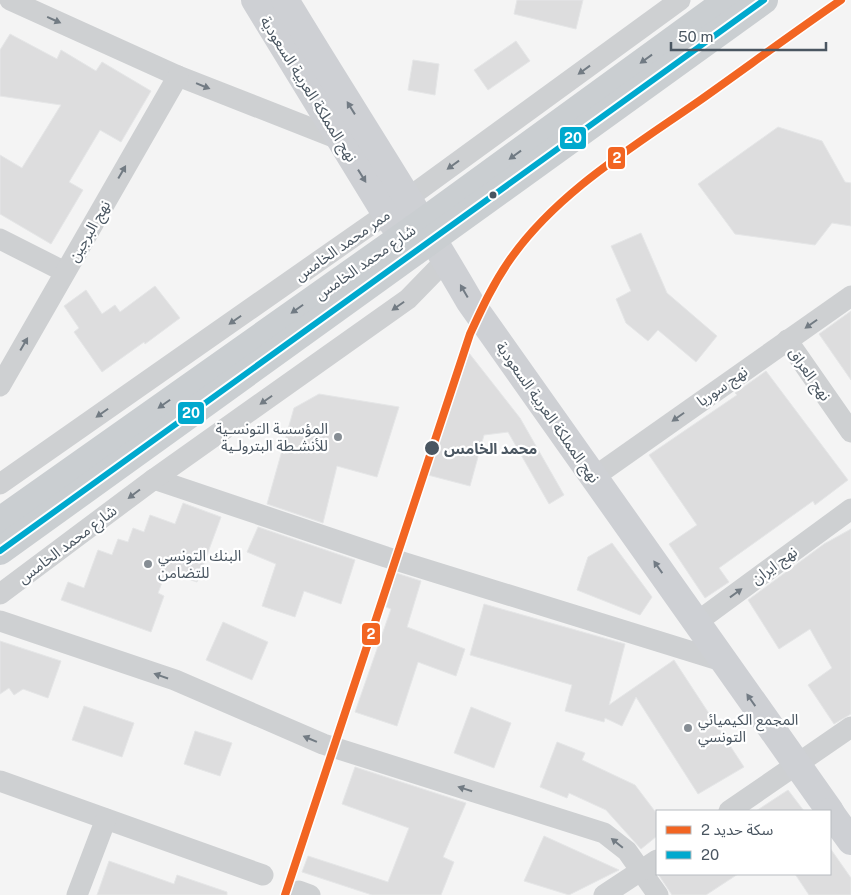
<svg xmlns="http://www.w3.org/2000/svg" width="851" height="895" font-family="'Public Sans','Noto Sans Arabic',sans-serif">
  <style>
    .building { fill: #ddddde; stroke: #e5e6e7 }
    .lines { fill: none; stroke-linecap: round; stroke-linejoin: round }
    .minor { stroke: #ced0d2; stroke-width: 21 }
    .secondary { stroke: #ced0d4; stroke-width: 28 }
    .primary { stroke: #caced1; stroke-width: 28 }
    .bus-1-casing { stroke: #fff; stroke-width: 10 }
    .bus-1 { stroke: #00a9ce; stroke-width: 6 }
    .rail-1-casing { stroke: #fff; stroke-width: 11 }
    .rail-1 { stroke: #f26522; stroke-width: 8 }
    .oneway { fill: #727b83 }
    .oneway2 { fill: #707a83 }
    .oneway3 { fill: #727b84 }
    .bus-dot { fill: #4a5661; stroke: #fff; stroke-width: 2 }
    .poi-dot { fill: #868d94; stroke: #fff; stroke-width: 2 }
    .labels { text-anchor: middle; dominant-baseline: central; stroke-width: 4.5; stroke-linejoin: round; paint-order: stroke }
    .street-label { font-size: 15px; fill: #4a5661; stroke: #fff }
    .poi-label { font-size: 15px; fill: #4a5661; stroke: #fff; text-anchor: start }
    .stop-label { font-size: 15px; font-weight: bold; fill: #4a5661; stroke: #fff; text-anchor: start }
    .line-badge { stroke: #fff; stroke-width: 2 }
    .badge-label { font-size: 14px; text-anchor: middle; font-weight: bold; fill: #fff }
  </style>
  <rect width="100%" height="100%" fill="#f4f4f4"/>
  <!-- building -->
  <g class="building">
    <polygon points="517,0 583,0 576,29 514,14"/>
    <polygon points="10,34 57,59 61,50 96,71 102,62 151,91 121,142 100,130 69,182 83,190 51,244 0,214 0,155 22,168 61,105 0,96 0,50"/>
    <polygon points="516,41 530,61 488,90 474,70"/>
    <polygon points="413,60 439,64 435,95 408,90"/>
    <polygon points="778,127 822,141 845,182 851,183 851,226 832,223 815,245 735,234 698,184"/>
    <polygon points="641,233 667,293 717,336 696,362 658,330 648,341 626,323 616,299 631,291 611,246"/>
    <polygon points="155,286 180,318 145,344 144,342 102,372 74,332 79,328 64,306 86,290 102,314 115,305 120,312"/>
    <polygon points="851,311 851,380 819,334"/>
    <polygon points="469,353 520,418 564,495 549,504 508,432 484,435 470,486 428,475"/>
    <polygon points="766,371 848,480 815,505 813,501 719,568 729,582 705,598 669,544 697,525 649,455 737,395 735,393"/>
    <polygon points="319,394 399,407 377,477 337,466 323,523 267,504 294,408"/>
    <polygon points="183,503 221,517 197,582 166,572 158,593 164,596 151,632 61,600 68,582 84,588 98,550 112,555 118,539 128,542 133,528 144,532 150,515 175,524"/>
    <polygon points="258,527 355,560 341,604 304,591 295,617 262,606 276,564 247,552"/>
    <polygon points="851,529 851,714 834,724 808,685 832,668 810,629 779,649 748,600 824,544"/>
    <polygon points="612,543 652,597 640,615 577,590 588,557"/>
    <polygon points="396,573 421,581 407,627 465,649 456,676 418,662 397,726 355,712 391,609 386,607"/>
    <polygon points="484,604 625,644 609,705 674,660 744,767 698,794 636,697 622,726 605,718 604,722 565,711 572,685 470,655"/>
    <polygon points="223,622 268,642 252,680 206,660"/>
    <polygon points="0,641 61,661 48,698 23,689 14,695 9,688 0,694"/>
    <polygon points="84,706 134,723 122,757 72,740"/>
    <polygon points="471,707 511,723 494,768 454,753"/>
    <polygon points="195,731 232,743 220,776 184,764"/>
    <polygon points="557,742 585,753 582,760 635,785 657,814 657,836 641,849 606,810 569,793 567,798 540,787"/>
    <polygon points="355,767 466,803 443,857 454,862 441,895 372,895 302,872 308,856 388,882 409,828 342,804"/>
    <polygon points="788,790 804,811 756,811"/>
    <polygon points="544,836 619,870 569,895 524,881"/>
    <polygon points="830,848 851,878 851,895 809,895 795,874 830,874"/>
    <polygon points="109,861 174,884 177,875 227,892 227,895 97,895"/>
    <polygon points="658,874 738,874 706,895 672,895"/>
  </g>
  <g class="lines">
    <!-- minor -->
    <g class="minor">
      <polyline points="10,0 178,76 341,140"/>
      <polyline points="0,239 65,272"/>
      <polyline points="787,340 851,432"/>
      <polyline points="0,386 178,76"/>
      <polyline points="594,477 851,296"/>
      <polyline points="154,479 386,557 725,662"/>
      <polyline points="0,484 386,214 680,0"/>
      <polyline points="0,594 154,479 408,299 446,260"/>
      <polyline points="0,621 175,680 323,744 604,833 627,851 658,895"/>
      <polyline points="697,622 851,509"/>
      <polyline points="0,781 263,875"/>
      <polyline points="729,811 851,727"/>
      <polyline points="299,891 310,895"/>
      <polyline points="77,895 106,819"/>
      <polyline points="604,895 657,860"/>
    </g>
    <!-- secondary -->
    <g class="secondary">
      <polyline points="255,0 386,214 414,252"/>
      <path d="M 285,0 C 346,101 411,200 470,302 L 830,811"/>
      <polyline points="830,812 851,841"/>
    </g>
    <!-- primary -->
    <g class="primary">
      <polyline points="0,521 423,222 728,0"/>
      <polyline points="0,551 764,0"/>
    </g>
    <defs>
      <polyline id="bus-1" points="0,551 764,0"/>
    </defs>
    <!-- bus-1 casing -->
    <use href="#bus-1" class="bus-1-casing"/>
    <!-- bus-1 -->
    <use href="#bus-1" class="bus-1"/>
    <defs>
      <path id="rail-1" d="M 285,895 L 470,334 C 482,308 493,284 509,261 C 556,193 633,147 699,101 C 747,67 793,33 841,0"/>
    </defs>
    <!-- rail-1 casing -->
    <use href="#rail-1" class="rail-1-casing"/>
    <!-- rail-1 -->
    <use href="#rail-1" class="rail-1"/>
  </g>
  <!-- one-way arrows -->
  <defs><path id="oneway-solid" d="M-6-.8H1V-3.2L6.5 0L1 3.2V.8H-6Z" transform="scale(1.25)"/></defs>
  <g class="oneway">
    <use href="#oneway-solid" transform="translate(54 20) rotate(24)"/>
    <use href="#oneway-solid" transform="translate(584 70) rotate(144)"/>
    <use href="#oneway-solid" transform="translate(203 86) rotate(22)"/>
    <use href="#oneway-solid" transform="translate(453 165) rotate(144)"/>
    <use href="#oneway-solid" transform="translate(122 172) rotate(-60)"/>
    <use href="#oneway-solid" transform="translate(398 306) rotate(145)"/>
    <use href="#oneway-solid" transform="translate(235 320) rotate(145)"/>
    <use href="#oneway-solid" transform="translate(811 324) rotate(145)"/>
    <use href="#oneway-solid" transform="translate(24 344) rotate(-60)"/>
    <use href="#oneway-solid" transform="translate(266 400) rotate(145)"/>
    <use href="#oneway-solid" transform="translate(102 413) rotate(145)"/>
    <use href="#oneway-solid" transform="translate(678 417) rotate(145)"/>
    <use href="#oneway-solid" transform="translate(134 494) rotate(143)"/>
    <use href="#oneway-solid" transform="translate(736 593) rotate(-36)"/>
    <use href="#oneway-solid" transform="translate(161 676) rotate(-161)"/>
    <use href="#oneway-solid" transform="translate(310 739) rotate(-157)"/>
    <use href="#oneway-solid" transform="translate(465 789) rotate(-162)"/>
    <use href="#oneway-solid" transform="translate(617 843) rotate(-141)"/>
  </g>
  <g class="oneway2">
    <use href="#oneway-solid" transform="translate(646 59) rotate(144)"/>
    <use href="#oneway-solid" transform="translate(515 155) rotate(144)"/>
    <use href="#oneway-solid" transform="translate(297 309) rotate(145)"/>
    <use href="#oneway-solid" transform="translate(164 404) rotate(145)"/>
  </g>
  <g class="oneway3">
    <use href="#oneway-solid" transform="translate(351 108) rotate(-122)"/>
    <use href="#oneway-solid" transform="translate(362 176) rotate(58)"/>
    <use href="#oneway-solid" transform="translate(464 291) rotate(-120)"/>
    <use href="#oneway-solid" transform="translate(658 567) rotate(-125)"/>
    <use href="#oneway-solid" transform="translate(751 700) rotate(-125)"/>
  </g>
  <!-- markers -->
  <g class="bus-dot">
    <circle cx="493" cy="195" r="4.5"/>
    <circle cx="432" cy="448" r="8"/>
  </g>
  <g class="poi-dot">
    <circle cx="338" cy="437" r="5"/>
    <circle cx="148" cy="564" r="5"/>
    <circle cx="688" cy="728" r="5"/>
  </g>
  <g class="labels">
    <!-- street labels -->
    <g class="street-label">
      <text transform="translate(309 89) rotate(58)">نهج المملكة العربية السعودية</text>
      <text transform="translate(89 231) rotate(-60)">نهج البرجين</text>
      <text transform="translate(342 245) rotate(-35)">ممر محمد الخامس</text>
      <text transform="translate(365 262) rotate(-35)">شارع محمد الخامس</text>
      <text transform="translate(810 374) rotate(55)">نهج العراق</text>
      <text transform="translate(722 386) rotate(-35)">نهج سوريا</text>
      <text transform="translate(548 412) rotate(55)">نهج المملكة العربية السعودية</text>
      <text transform="translate(67 544) rotate(-37)">شارع محمد الخامس</text>
      <text transform="translate(774 565) rotate(-36)">نهج ايران</text>
    </g>
    <!-- poi labels -->
    <g class="poi-label">
      <text x="328" y="428" text-anchor="end">المؤسسة التونسـية<tspan x="328" dy="17">للأنشـطة البترولـية</tspan></text>
      <text x="158" y="555">البنك التونسي<tspan x="158" dy="17">للتضامن</tspan></text>
      <text x="698" y="719">المجمع الكيميائي<tspan x="698" dy="17">التونسي</tspan></text>
    </g>
    <!-- stop labels -->
    <g class="stop-label">
      <text x="444" y="448">محمد الخامس</text>
    </g>
  </g>
  <g class="line-badge">
    <rect x="559" y="126" width="28" height="24" rx="5" fill="#00a9ce"/>
    <rect x="607" y="146" width="19" height="24" rx="5" fill="#f26522"/>
    <rect x="177" y="401" width="28" height="24" rx="5" fill="#00a9ce"/>
    <rect x="361" y="622" width="20" height="24" rx="5" fill="#f26522"/>
  </g>
  <g class="badge-label">
    <text x="573" y="143">20</text>
    <text x="617" y="163">2</text>
    <text x="191" y="418">20</text>
    <text x="371" y="639">2</text>
  </g>
  <!-- legend -->
  <rect x="656" y="810" width="175" height="65" fill="#ffffff" stroke="#b7bbc0"/>
  <rect x="666" y="826" width="25" height="8" fill="#f26522" stroke="#b7bbc0"/>
  <text x="701" y="835" font-size="15" fill="#4a5661">سكة حديد 2</text>
  <rect x="666" y="851" width="25" height="8" fill="#00a9ce" stroke="#b7bbc0"/>
  <text x="701" y="860" font-size="15" fill="#4a5661">20</text>
  <!-- scale -->
  <path d="M671 42v8h155v-8" fill="none" stroke="#4a5661" stroke-width="2.5"/>
  <text x="678" y="42" font-size="15" fill="#4a5661" stroke="#ffffff" stroke-width="4" paint-order="stroke">50 m</text>
</svg>
